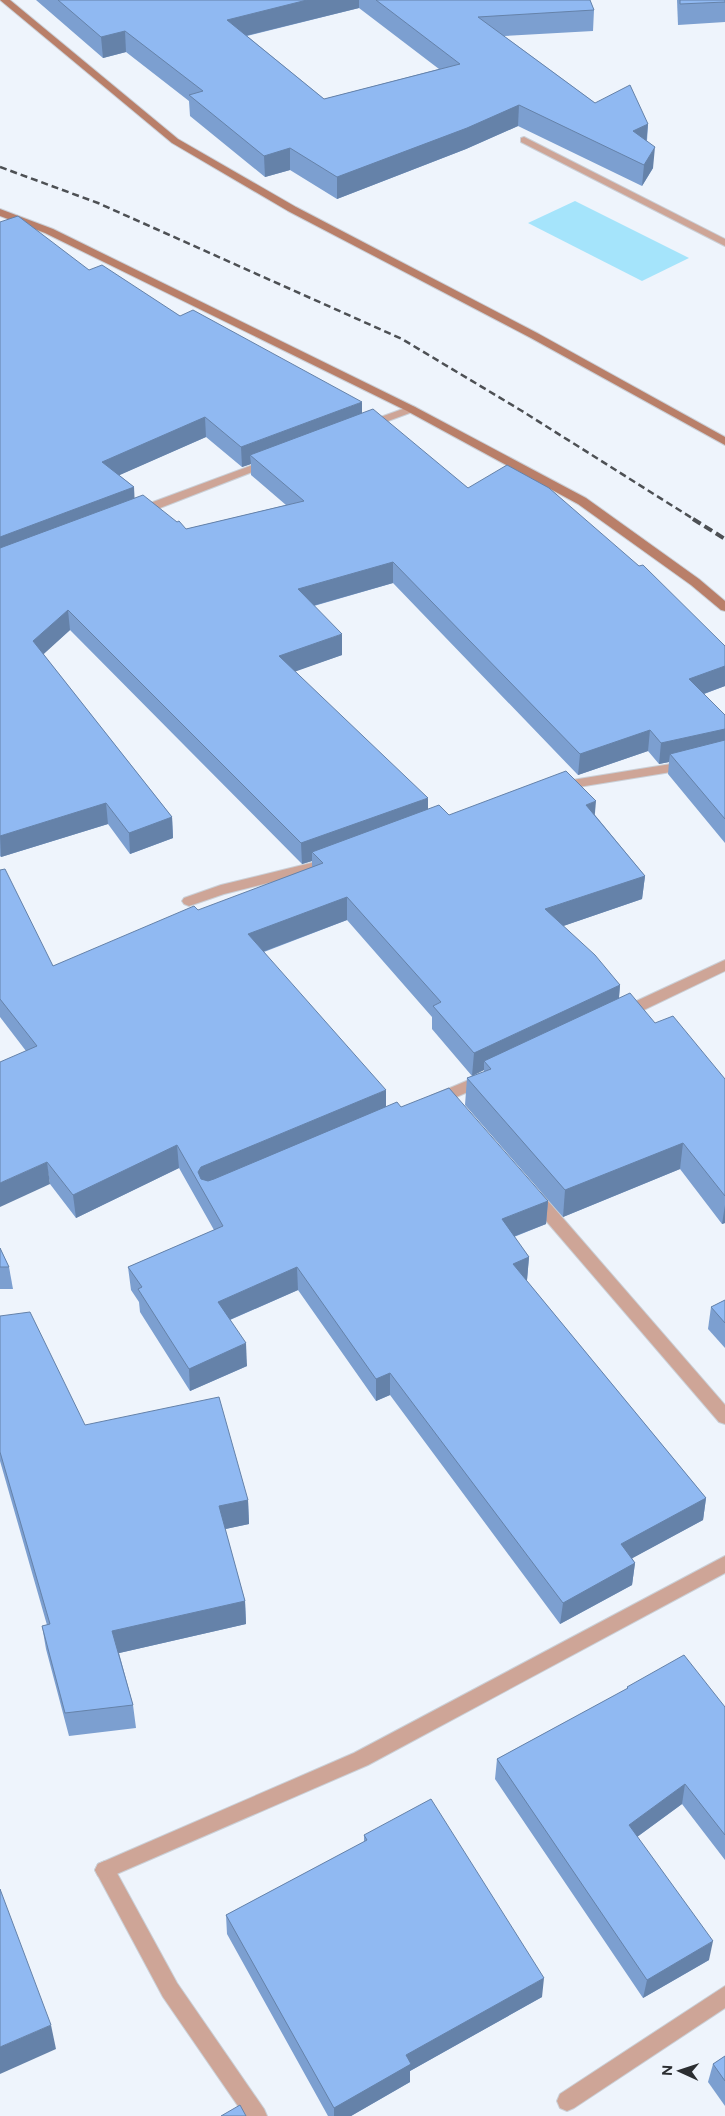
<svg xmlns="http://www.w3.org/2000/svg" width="725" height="2116" font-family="Figtree,sans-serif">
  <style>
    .water { fill: #a5e4fb }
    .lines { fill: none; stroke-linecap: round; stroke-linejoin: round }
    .lane-casing { stroke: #cbd0d7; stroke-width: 2 }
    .street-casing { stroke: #cbd0d7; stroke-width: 2 }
    .secondary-casing { stroke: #cbd0d7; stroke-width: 2 }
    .lane { fill: #cea597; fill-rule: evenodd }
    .street { fill: #cea597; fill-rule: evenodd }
    .secondary { fill: #b97f69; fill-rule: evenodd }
    .rail-far1 { stroke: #4d5054; stroke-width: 2.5; stroke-dasharray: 7 4; stroke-linecap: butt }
    .rail { stroke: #4d5054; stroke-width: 4; stroke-dasharray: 9 4.5; stroke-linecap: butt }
    .wall { fill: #7c9fd0; fill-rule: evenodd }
    .shaded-wall { fill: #6582a9 }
    .building { fill: #90b9f2; stroke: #6582a9 }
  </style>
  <rect width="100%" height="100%" fill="#eef4fc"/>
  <!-- water -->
  <polygon class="water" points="575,201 689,258 642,281 528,223"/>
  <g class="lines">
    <defs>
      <g id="lane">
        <polygon points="524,137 725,239 725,246 521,142 521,138"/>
        <polygon points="105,1861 112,1864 177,1983 264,2109 267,2116 245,2116 163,1997 95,1870 98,1864"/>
      </g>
      <g id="street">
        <polygon points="411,406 415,407 417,409 415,411 372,427 368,428 362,425 364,423"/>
        <polygon points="269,459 273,460 275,462 273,464 142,515 134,515 132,512 134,509"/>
        <polygon points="725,750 725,758 671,772 560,790 555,789 553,786 555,783 560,782 671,764"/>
        <polygon points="315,862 320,864 322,867 320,870 224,894 189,906 184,904 182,901 184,898 221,885"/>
        <polygon points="725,960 725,971 627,1018 622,1019 617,1018 615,1014 617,1010"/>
        <polygon points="483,1074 488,1075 491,1079 488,1083 436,1106 431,1104 428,1100 431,1096"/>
        <polygon points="535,1191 541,1193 725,1405 725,1424 719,1422 529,1201 527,1197 529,1193"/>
        <polygon points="725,1556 725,1573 368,1765 112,1876 105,1879 98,1876 95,1870 98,1864 354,1753"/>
        <polygon points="725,1986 725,2008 574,2108 567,2111 560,2108 557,2101 560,2094"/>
      </g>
      <g id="secondary">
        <polygon points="0,0 10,0 178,139 296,207 539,334 725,437 725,445 531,338 288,211 172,143"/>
        <polygon points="0,209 53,229 415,407 586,498 699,579 725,601 725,611 721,610 691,585 578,504 407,411 45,233 0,216"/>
      </g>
    </defs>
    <!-- lane casing -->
    <use href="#lane" class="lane-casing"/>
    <!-- street casing -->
    <use href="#street" class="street-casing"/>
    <!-- secondary casing -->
    <use href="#secondary" class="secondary-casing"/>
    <!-- lane -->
    <use href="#lane" class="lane"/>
    <!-- street -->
    <use href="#street" class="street"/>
    <!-- secondary -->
    <use href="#secondary" class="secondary"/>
    <!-- rail-far1 -->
    <polyline class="rail-far1" points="0,167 98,203 402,339 522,411 695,520"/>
    <!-- rail -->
    <polyline class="rail" points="693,519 725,539"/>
  </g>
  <!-- wall -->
  <g class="wall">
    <path d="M 36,0 L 590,0 L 594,10 L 593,31 L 504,36 L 595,103 L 648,124 L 647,141 L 653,168 L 642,186 L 518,126 L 466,149 L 337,199 L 290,170 L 265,177 L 190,116 L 189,101 L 126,52 L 103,58 ZM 359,8 L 439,69 L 324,99 L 247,36 Z"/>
    <polygon points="677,0 725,0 725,22 678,25"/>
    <path d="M 0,222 L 89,270 L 180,316 L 362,413 L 468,488 L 725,646 L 725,686 L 704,694 L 725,715 L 725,843 L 668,774 L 669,762 L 659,764 L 648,751 L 578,775 L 393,583 L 314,606 L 342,655 L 295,671 L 428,809 L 449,815 L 595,815 L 645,876 L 642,899 L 563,926 L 620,985 L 619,998 L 655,1023 L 725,1079 L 725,1223 L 722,1224 L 680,1169 L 563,1217 L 465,1105 L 467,1078 L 484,1072 L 484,1070 L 472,1076 L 432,1029 L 432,1017 L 347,920 L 264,952 L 386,1107 L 401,1107 L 548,1201 L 546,1224 L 514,1237 L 529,1257 L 527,1280 L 526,1280 L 706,1498 L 703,1520 L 632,1558 L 635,1563 L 632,1585 L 560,1624 L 390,1395 L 376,1401 L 298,1290 L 230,1320 L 247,1366 L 190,1391 L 140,1312 L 139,1302 L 131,1290 L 128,1267 L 214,1230 L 179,1168 L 76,1218 L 50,1184 L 26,1051 L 0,1017 L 0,870 L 53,966 L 312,867 L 312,861 L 302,864 L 70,630 L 43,654 L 172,817 L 173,838 L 130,854 L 108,824 L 1,857 L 0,856 ZM 206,437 L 242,467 L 251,464 L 251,475 L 286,505 L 186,529 L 134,498 L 134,487 L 119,475 Z"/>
    <polygon points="0,1248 9,1267 13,1289 0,1289"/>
    <polygon points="725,1300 725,1348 708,1329 711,1307"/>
    <polygon points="0,1316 85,1425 248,1500 249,1524 225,1529 245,1601 246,1624 119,1653 133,1705 136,1728 69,1736 46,1649 42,1626 47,1625 0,1461"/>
    <polygon points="627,1687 725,1707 725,1860 682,1804 637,1837 709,1960 643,1998 495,1779 497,1759 627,1689"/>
    <polygon points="364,1835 542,1997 410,2071 410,2082 351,2116 328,2116 227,1934 226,1915 364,1842"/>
    <polygon points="725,2056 725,2106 708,2082 713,2064"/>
  </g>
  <!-- shaded-wall -->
  <g class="shaded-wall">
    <polygon points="307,0 359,0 359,8 228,40 227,20"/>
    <polygon points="125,31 126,52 103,58 101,37"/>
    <polygon points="519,105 518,126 466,149 337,199 337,177"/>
    <polygon points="648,124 646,145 633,131"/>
    <polygon points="655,147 653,168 642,186 644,165"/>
    <polygon points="290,148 290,170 265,177 264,156"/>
    <polygon points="362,402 362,422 250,455 251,464 242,467 241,447"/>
    <polygon points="205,417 206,437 104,482 102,462"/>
    <polygon points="134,487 135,507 0,558 0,537"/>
    <polygon points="393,562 393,583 298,610 298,589"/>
    <polygon points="68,610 70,630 35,662 33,641"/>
    <polygon points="342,634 342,655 280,677 279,656"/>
    <polygon points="725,666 725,686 687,700 689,679"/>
    <polygon points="725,729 725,749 670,754 669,762 659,764 661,743"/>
    <polygon points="650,730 648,751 578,775 580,754"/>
    <polygon points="428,798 428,818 312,852 312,861 302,864 301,843"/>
    <polygon points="596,801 594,824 586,805"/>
    <polygon points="106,803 108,824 1,857 0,836"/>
    <polygon points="172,817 173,838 130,854 129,833"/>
    <polygon points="645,876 642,899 543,933 545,909"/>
    <polygon points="347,897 347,920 249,957 248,934"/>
    <polygon points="620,985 618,1008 484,1061 484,1070 472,1076 474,1053"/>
    <polygon points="386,1090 386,1113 202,1190 198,1172 201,1167"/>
    <polygon points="683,1143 680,1169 563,1217 565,1190"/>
    <polygon points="177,1145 179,1168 76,1218 73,1195"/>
    <polygon points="47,1162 50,1184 0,1207 0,1183"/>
    <polygon points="548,1201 546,1224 500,1242 502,1219"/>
    <polygon points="725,1205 725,1223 722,1224"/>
    <polygon points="529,1257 527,1280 511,1286 513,1264"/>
    <polygon points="297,1267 298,1290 220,1324 218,1302"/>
    <polygon points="246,1343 247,1366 190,1391 189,1369"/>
    <polygon points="390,1373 390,1395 376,1401 376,1379"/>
    <polygon points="706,1498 703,1520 618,1566 621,1544"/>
    <polygon points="248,1500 249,1524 221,1530 219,1506"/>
    <polygon points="635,1563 632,1585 560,1624 563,1603"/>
    <polygon points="245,1601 246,1624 115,1654 112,1631"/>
    <polygon points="685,1784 682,1804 626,1845 629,1825"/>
    <polygon points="713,1941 709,1960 643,1998 647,1980"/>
    <polygon points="544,1978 542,1997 410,2071 410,2082 351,2116 334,2116 334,2108 406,2055"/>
    <polygon points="51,2025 56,2049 0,2074 0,2047"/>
  </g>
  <!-- building -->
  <g class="building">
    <polygon points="58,0 307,0 227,20 324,99 460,64 376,0 590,0 594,10 478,17 595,103 630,85 648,124 633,131 655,147 644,165 519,105 467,128 337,177 290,148 264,156 189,95 203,91 125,31 101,37"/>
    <polygon points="680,0 725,0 725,2 680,4"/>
    <polygon points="18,216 89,270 102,265 180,316 193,310 362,402 241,447 205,417 102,462 134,487 0,537 0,222"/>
    <polygon points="373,409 468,488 507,465 549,488 639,566 643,565 725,646 725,666 689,679 725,715 725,729 661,743 650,730 580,754 393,562 298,589 342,634 279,656 428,798 301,843 68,610 33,641 172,817 129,833 106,803 0,836 0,548 143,495 177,522 179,521 186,529 304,501 250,455"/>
    <polygon points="725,740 725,819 670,754"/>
    <polygon points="566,771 596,801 586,805 645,876 545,909 595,955 620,985 474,1053 433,1006 441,1002 347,897 248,934 386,1090 201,1167 198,1172 201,1179 208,1181 214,1179 397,1102 401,1107 449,1088 548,1201 502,1219 529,1257 513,1264 706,1498 621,1544 635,1563 563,1603 390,1373 376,1379 297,1267 218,1302 246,1343 189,1369 138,1289 142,1287 128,1267 223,1226 177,1145 73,1195 47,1162 0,1183 0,1062 37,1046 0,999 0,870 5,869 53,966 194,906 198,910 323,863 312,852 439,805 449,815"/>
    <polygon points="630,993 655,1023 673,1016 725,1079 725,1196 683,1143 565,1190 467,1078 491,1069 484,1061"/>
    <polygon points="0,1248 9,1267 0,1267"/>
    <polygon points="725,1300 725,1323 711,1307"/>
    <polygon points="30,1312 85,1425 219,1397 248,1500 219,1506 245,1601 112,1631 133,1705 65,1713 42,1626 50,1624 0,1452 0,1316"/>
    <polygon points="684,1655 725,1707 725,1835 685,1784 629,1825 713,1941 647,1980 497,1759 628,1688 627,1687"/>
    <polygon points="431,1799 544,1978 406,2055 411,2064 334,2108 226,1915 367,1840 364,1835"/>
    <polygon points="0,1889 51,2025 0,2047"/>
    <polygon points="725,2056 725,2081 713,2064"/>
    <polygon points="240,2105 246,2116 221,2116"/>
  </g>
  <!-- north arrow -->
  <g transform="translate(680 2071) rotate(273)" stroke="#eef4fc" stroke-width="4" paint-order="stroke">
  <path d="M0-4L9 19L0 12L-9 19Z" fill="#2b2e31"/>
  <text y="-8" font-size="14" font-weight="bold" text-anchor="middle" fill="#2b2e31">N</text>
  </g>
</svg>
